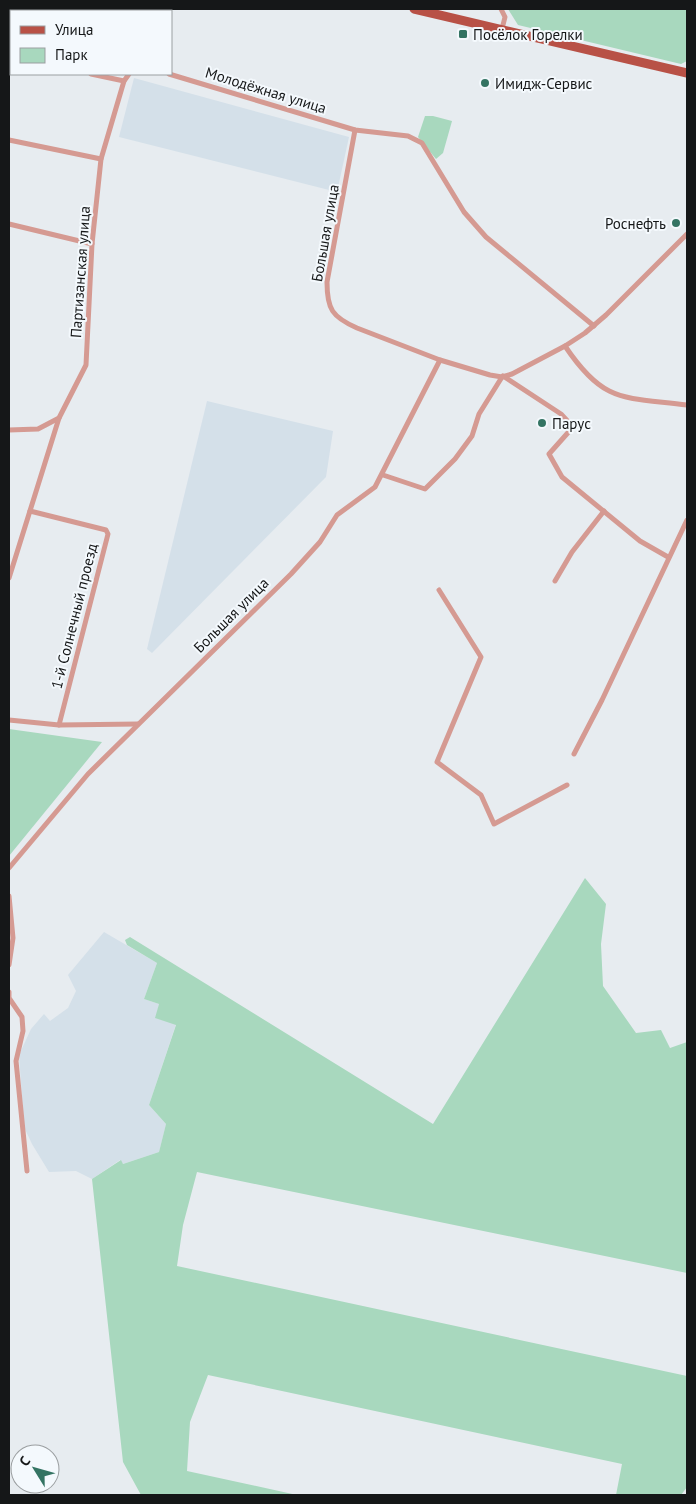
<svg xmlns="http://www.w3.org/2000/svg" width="696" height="1504" font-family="'PT Sans',sans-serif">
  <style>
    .built { fill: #d4e0e9 }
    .green { fill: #a8d8be }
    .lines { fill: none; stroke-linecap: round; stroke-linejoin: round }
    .street { stroke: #d59a92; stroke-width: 5 }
    .primary { stroke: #b85146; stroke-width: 9 }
    .poi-dot { fill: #347463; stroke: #f4f9fd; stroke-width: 2 }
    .labels { text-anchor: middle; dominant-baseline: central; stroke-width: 4; stroke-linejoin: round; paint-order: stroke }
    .poi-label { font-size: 15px; fill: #151718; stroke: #f4f9fd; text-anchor: start }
    .street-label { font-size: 15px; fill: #151718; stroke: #f4f9fd }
  </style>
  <rect width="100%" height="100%" fill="#e7ecf0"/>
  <!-- built -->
  <g class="built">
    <polygon points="134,78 349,137 337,192 119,137"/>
    <polygon points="207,401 333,431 326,477 152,653 147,649"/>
    <polygon points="104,932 157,963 144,999 159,1004 156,1018 176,1024 149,1105 166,1124 159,1152 123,1164 120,1160 92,1179 76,1171 49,1172 32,1144 24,1127 19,1055 31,1029 44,1014 50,1021 68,1008 76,991 68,975"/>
  </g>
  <!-- green -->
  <g class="green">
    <polygon points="508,9 687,9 687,61 681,64 518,25"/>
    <polygon points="425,116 433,116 452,121 443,153 436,159 418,137"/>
    <polygon points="9,729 102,742 9,856"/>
    <polygon points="585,878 606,904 601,944 603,986 636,1033 661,1030 670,1048 687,1042 687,1273 197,1172 183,1225 177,1266 687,1376 687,1487 681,1495 616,1495 622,1464 208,1375 190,1422 187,1471 297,1495 141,1495 123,1462 92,1179 121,1160 123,1164 159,1152 166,1124 149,1105 176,1025 155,1018 159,1004 144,999 157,963 127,945 125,940 130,937 433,1124"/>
  </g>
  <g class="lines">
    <!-- street -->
    <g class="street">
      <polyline points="501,9 505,17 502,29"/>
      <polyline points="147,11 147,9"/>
      <polyline points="9,55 11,56"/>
      <polyline points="91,74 124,81"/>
      <polyline points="169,74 355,130 408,136 422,143 464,212 486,237 594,326"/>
      <path d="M 355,130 L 327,282 C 327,309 332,317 357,328 L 440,360 L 490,375 L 502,377 L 512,374 L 565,346 L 585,333 L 606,315 L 687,234"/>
      <polyline points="9,140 101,159"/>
      <polyline points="9,224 92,244"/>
      <path d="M 565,346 C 604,404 623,397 687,405"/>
      <polyline points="503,376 561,414 573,427 549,454 562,477 640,541 668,557"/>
      <polyline points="9,430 38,429 59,418 86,365 92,244 101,159 124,81 129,74"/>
      <polyline points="383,475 425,489 455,459 472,436 479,414 502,377"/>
      <polyline points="30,511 106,530 108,534 59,725"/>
      <polyline points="9,578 59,418"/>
      <polyline points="555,581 572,552 604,511"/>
      <polyline points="439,590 481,657 437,762 481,795 494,824 567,785"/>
      <polyline points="9,720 59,725 138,724"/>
      <polyline points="574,754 602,700 687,520"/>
      <polyline points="9,868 88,774 291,574 320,542 337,515 375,487 440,360"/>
      <polyline points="9,896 13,938 9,965"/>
      <polyline points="9,992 9,998 22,1017 23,1031 16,1061 27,1171"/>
    </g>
    <!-- primary -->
    <polyline class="primary" points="414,9 687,73"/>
  </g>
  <!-- markers -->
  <g class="poi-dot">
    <rect x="458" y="29" width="10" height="10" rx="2.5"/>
    <circle cx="485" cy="83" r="5"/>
    <circle cx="676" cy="223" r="5"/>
    <circle cx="542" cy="423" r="5"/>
  </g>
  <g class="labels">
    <!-- poi labels -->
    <g class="poi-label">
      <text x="473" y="34">Посёлок Горелки</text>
      <text x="495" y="83">Имидж-Сервис</text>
      <text x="666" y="223" text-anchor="end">Роснефть</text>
      <text x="552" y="423">Парус</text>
    </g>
    <!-- street labels -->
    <g class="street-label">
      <text transform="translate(266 90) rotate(17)">Молодёжная улица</text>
      <text transform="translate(325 233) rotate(-80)">Большая улица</text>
      <text transform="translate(80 272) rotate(-86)">Партизанская улица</text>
      <text transform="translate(231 615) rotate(-45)">Большая улица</text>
      <text transform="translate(74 616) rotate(-76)">1-й Солнечный проезд</text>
    </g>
  </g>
  <!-- border -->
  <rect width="696" height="1504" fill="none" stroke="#151718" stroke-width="20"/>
  <!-- legend -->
  <rect x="10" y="10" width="162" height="65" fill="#f4f9fd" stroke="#9b9fa1"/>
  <rect x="20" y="26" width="25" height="8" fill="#b85146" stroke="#9b9fa1"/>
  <text x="55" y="35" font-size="15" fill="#151718">Улица</text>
  <rect x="20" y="48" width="25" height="15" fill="#a8d8be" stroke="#9b9fa1"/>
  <text x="55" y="60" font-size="15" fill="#151718">Парк</text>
  <!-- north arrow -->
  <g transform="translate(35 1469) rotate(307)"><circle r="24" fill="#f4f9fd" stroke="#9b9fa1"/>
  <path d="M0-4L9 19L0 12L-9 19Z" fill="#347463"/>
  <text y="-8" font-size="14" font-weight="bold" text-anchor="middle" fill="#151718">С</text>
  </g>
</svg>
